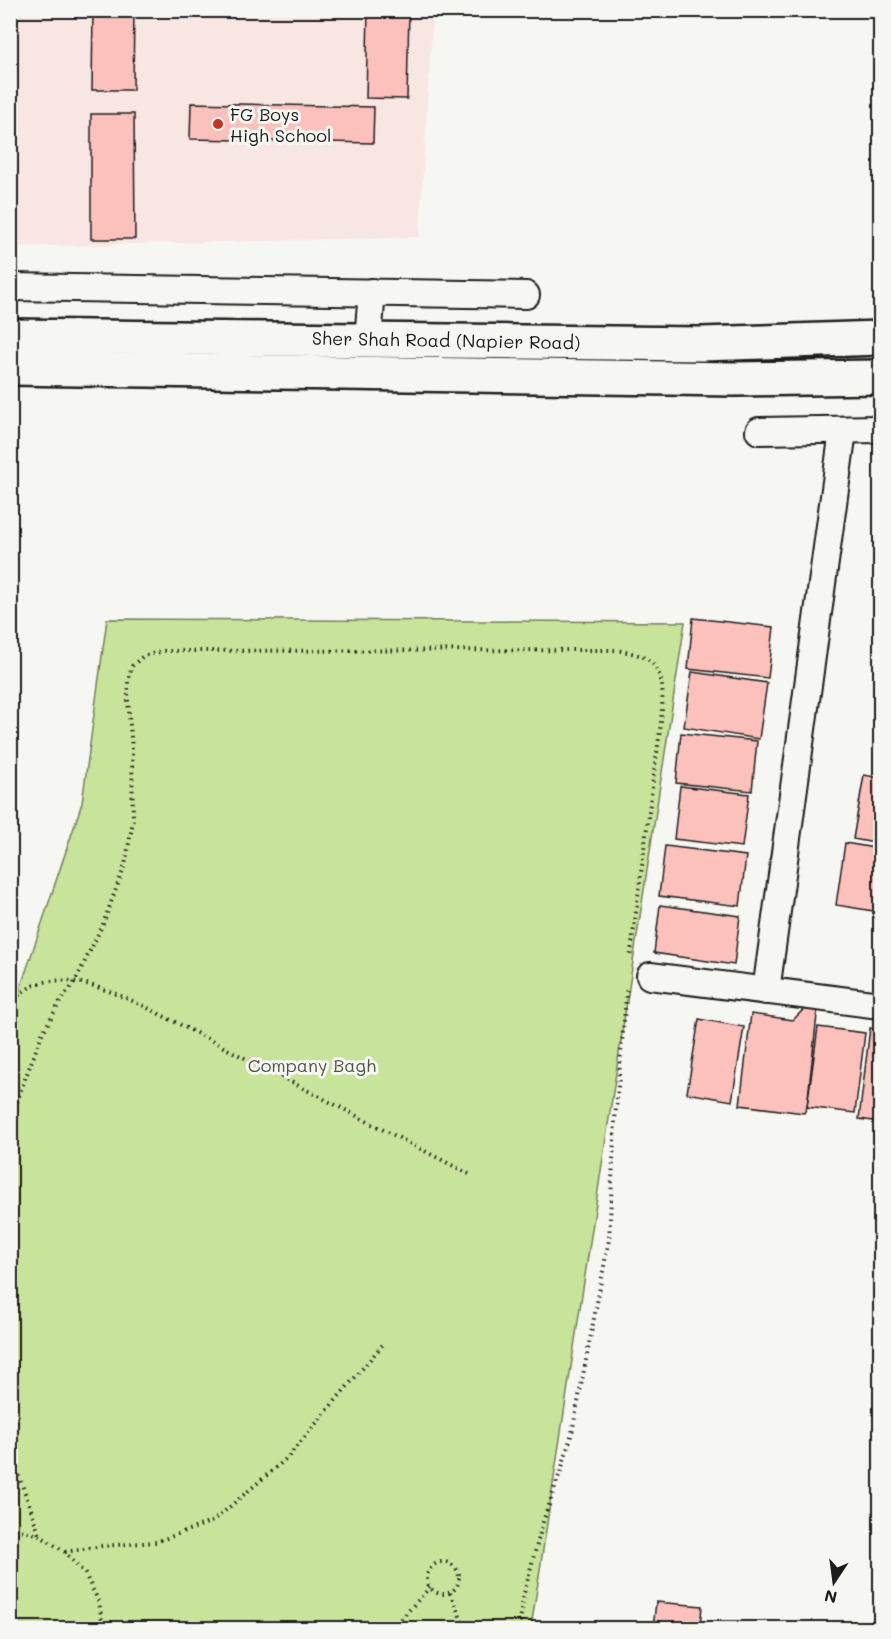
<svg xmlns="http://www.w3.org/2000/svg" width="891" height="1639" font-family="Mali,sans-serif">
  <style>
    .built { fill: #f8e6e2 }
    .green { fill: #c8e39a; stroke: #72805b; stroke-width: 1.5 }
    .building { fill: #fdc1bc; stroke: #1c1c1c; stroke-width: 1.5 }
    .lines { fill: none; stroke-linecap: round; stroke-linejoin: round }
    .minor-casing { stroke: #1c1c1c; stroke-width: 30 }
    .primary-casing { stroke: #1c1c1c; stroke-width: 38 }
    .path { stroke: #1c1c1c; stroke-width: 4; stroke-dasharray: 1.5 4.5; stroke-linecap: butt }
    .minor { stroke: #f6f6f2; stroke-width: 26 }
    .primary { stroke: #f6f6f2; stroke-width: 33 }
    .poi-dot { fill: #c8321e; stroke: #f6f6f2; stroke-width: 2 }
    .labels { text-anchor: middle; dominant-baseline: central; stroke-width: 6; stroke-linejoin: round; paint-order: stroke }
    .poi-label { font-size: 18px; fill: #1c1c1c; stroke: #f6f6f2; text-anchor: start }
    .street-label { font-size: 18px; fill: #1c1c1c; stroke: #f6f6f2 }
    .park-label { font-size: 18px; fill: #505842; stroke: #f6f6f2 }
  </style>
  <rect width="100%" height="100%" fill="#f6f6f2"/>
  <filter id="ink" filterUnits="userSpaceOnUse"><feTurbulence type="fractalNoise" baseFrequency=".0167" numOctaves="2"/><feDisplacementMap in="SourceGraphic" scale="12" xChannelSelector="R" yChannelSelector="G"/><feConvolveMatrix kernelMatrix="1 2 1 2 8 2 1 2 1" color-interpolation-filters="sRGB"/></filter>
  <g filter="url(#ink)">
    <!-- built -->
    <polygon class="built" points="10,11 433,11 419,237 11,247"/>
    <!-- green -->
    <polygon class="green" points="107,619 685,622 531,1628 11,1628 11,1016 82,803"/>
    <!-- building -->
    <g class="building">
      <polygon points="93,10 134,10 133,90 92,90"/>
      <polygon points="368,10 409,10 407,99 366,98"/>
      <polygon points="191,103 374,107 373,143 190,139"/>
      <polygon points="91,114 134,114 135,239 91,239"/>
      <polygon points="693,618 774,627 768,678 688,669"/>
      <polygon points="692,672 767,683 759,739 684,727"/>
      <polygon points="681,733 757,741 752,791 676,783"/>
      <polygon points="864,775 880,778 880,844 853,839"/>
      <polygon points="680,786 749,794 742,847 674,839"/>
      <polygon points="845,843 880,849 880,912 836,905"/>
      <polygon points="665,846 746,856 740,906 659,896"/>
      <polygon points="660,905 740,916 734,965 654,953"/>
      <polygon points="811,1002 818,1006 807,1107 804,1113 740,1105 751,1014 793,1020"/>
      <polygon points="699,1019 744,1027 732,1101 687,1093"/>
      <polygon points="818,1027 865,1033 855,1113 807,1107"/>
      <polygon points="870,1028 880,1030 880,1122 859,1119"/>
      <polygon points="656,1602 702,1606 700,1628 653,1628"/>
    </g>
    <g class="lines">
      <defs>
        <g id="minor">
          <polyline points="10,287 526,295"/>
          <polyline points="368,339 372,292"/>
          <polyline points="759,431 880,429"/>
          <polyline points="650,976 880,1005"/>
          <polyline points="766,991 843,431"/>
        </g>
        <g id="primary">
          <polyline points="10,336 702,344 880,338"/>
          <polyline points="10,368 734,379 880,377"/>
        </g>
      </defs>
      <!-- minor casing -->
      <use href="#minor" class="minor-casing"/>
      <!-- primary casing -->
      <use href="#primary" class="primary-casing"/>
      <!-- path -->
      <g class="path">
        <path d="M 10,1004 C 15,1000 19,994 24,991 C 60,966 109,991 144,1006 L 473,1176"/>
        <path d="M 10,1125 L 22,1087 L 42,1034 L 60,1002 L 75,982 L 103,924 L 125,865 L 133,821 L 132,749 L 128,700 L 128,681 L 132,666 L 143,656 L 164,651 L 616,650 C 637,654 652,655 660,677 C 667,696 657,751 654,772 C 646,835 638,897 630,959"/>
        <polyline points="10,1453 31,1509 39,1535"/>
        <polyline points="10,1527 39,1535 65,1552 85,1574 99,1602 103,1628"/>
        <polyline points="65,1552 102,1546 156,1542 213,1521 287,1458 384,1343"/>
        <circle cx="443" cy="1578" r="16"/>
        <polyline points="450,1593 465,1628"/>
        <polyline points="393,1628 430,1587"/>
        <polyline points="519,1628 524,1593 543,1522 562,1467 572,1433 609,1240 615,1120 627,987"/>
      </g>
      <!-- minor -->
      <use href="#minor" class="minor"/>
      <!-- primary -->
      <use href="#primary" class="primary"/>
    </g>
  </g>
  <!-- markers -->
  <circle class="poi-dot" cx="218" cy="124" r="6"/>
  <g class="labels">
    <!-- poi labels -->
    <g class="poi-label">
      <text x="230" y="114">FG Boys<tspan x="230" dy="21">High School</tspan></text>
    </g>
    <!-- street labels -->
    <g class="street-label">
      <text transform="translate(446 340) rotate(1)">Sher Shah Road (Napier Road)</text>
    </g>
    <!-- park labels -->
    <g class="park-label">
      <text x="312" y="1065">Company Bagh</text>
    </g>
  </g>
  <!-- margin -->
  <rect width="891" height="1639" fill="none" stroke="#f6f6f2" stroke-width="36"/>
  <rect x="18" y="18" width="855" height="1603" fill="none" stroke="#1c1c1c" stroke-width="2" filter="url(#ink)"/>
  <!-- north arrow -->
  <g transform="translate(834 1582) rotate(193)" stroke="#f6f6f2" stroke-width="4.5" paint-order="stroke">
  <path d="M0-4.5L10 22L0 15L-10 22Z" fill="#1c1c1c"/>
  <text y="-9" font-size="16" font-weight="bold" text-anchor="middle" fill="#1c1c1c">N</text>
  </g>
</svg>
